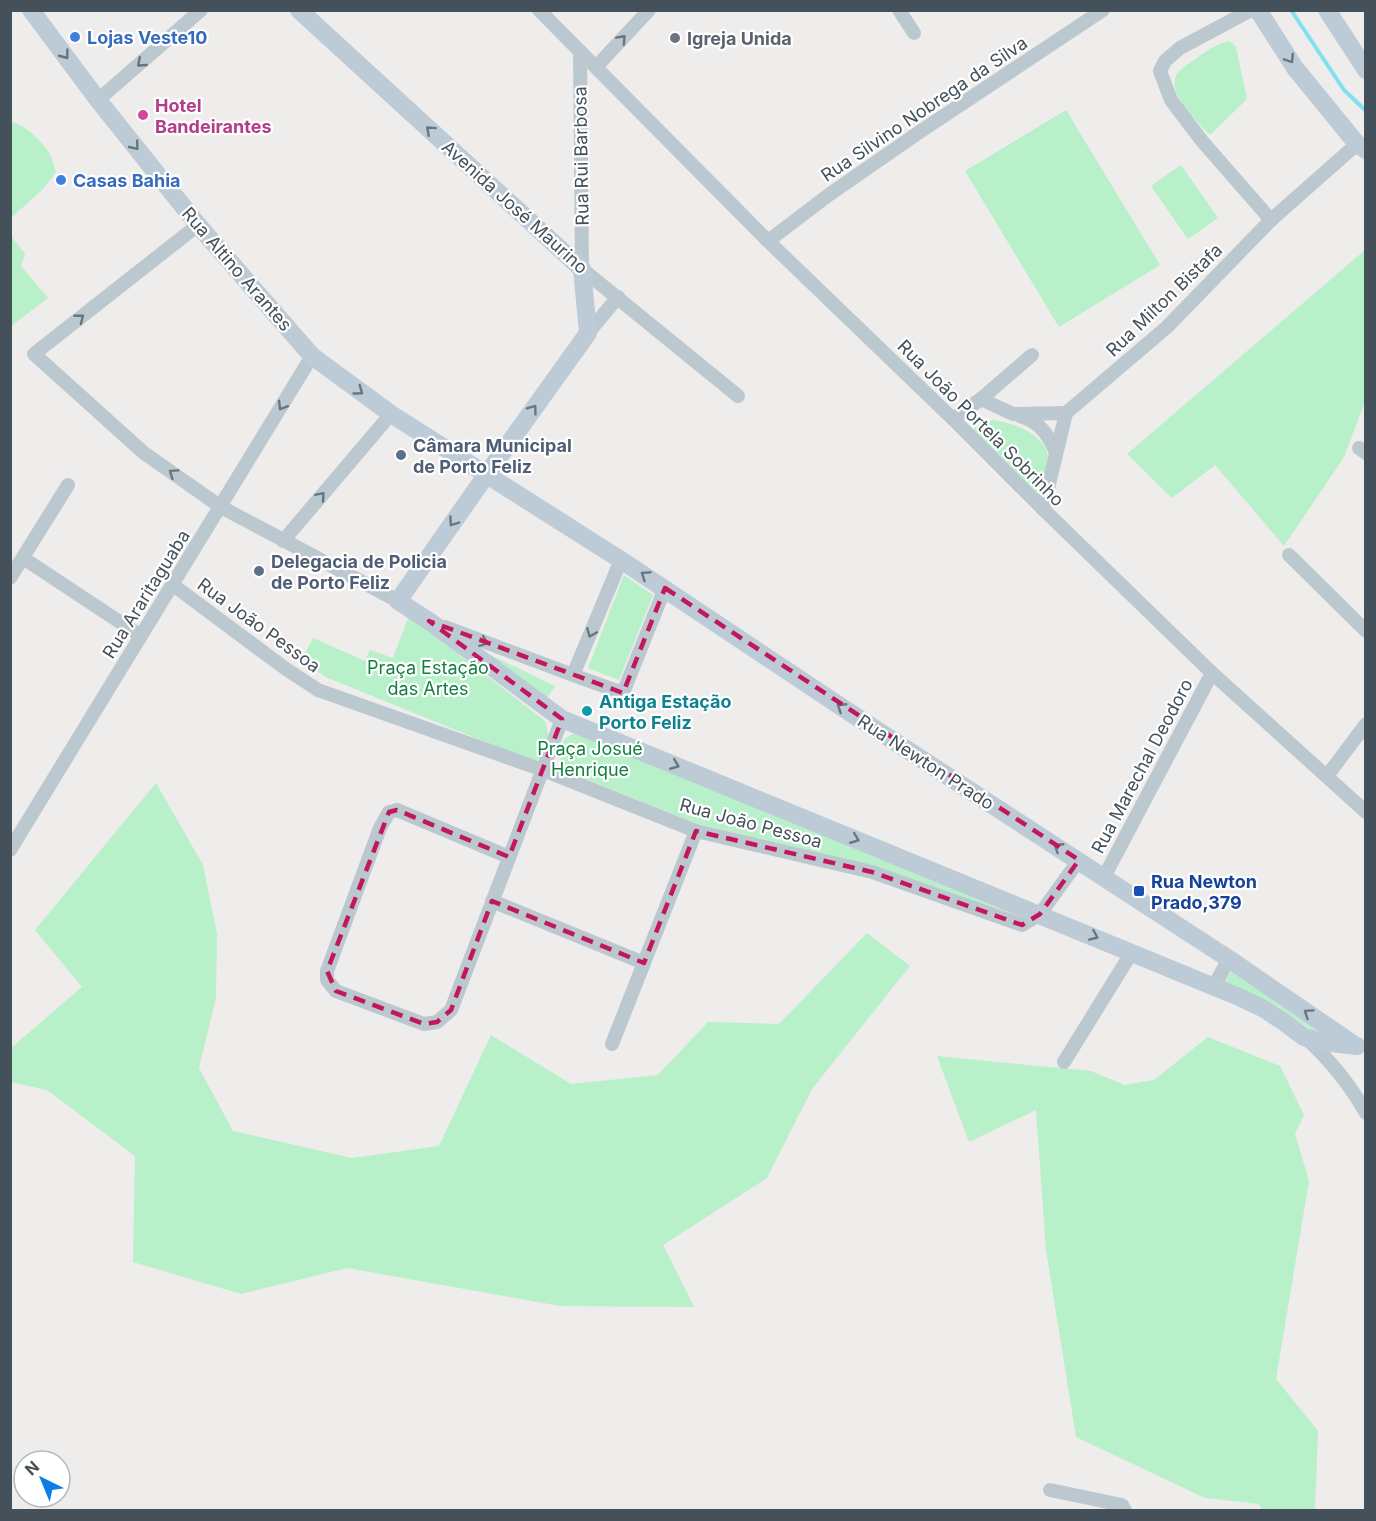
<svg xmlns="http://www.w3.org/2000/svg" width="1376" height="1521" font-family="Inter,sans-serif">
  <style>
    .green { fill: #b7f0c9 }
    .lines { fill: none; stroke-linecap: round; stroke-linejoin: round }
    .stream { stroke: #81e1f0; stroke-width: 4 }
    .street { stroke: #bcc8d0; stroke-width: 14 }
    .secondary { stroke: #bdcbd7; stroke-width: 18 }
    .oneway { stroke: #68757d }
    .oneway2 { stroke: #687680 }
    .marked { fill: none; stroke: #c2185b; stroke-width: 4.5; stroke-dasharray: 12 8; stroke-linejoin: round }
    .shop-dot { fill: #3f7fe0; stroke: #fff; stroke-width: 2 }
    .worship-dot { fill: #6b7280; stroke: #fff; stroke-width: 2 }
    .hotel-dot { fill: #d1479c; stroke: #fff; stroke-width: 2 }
    .service-dot { fill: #5c6f8a; stroke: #fff; stroke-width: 2 }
    .culture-dot { fill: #0f9aa8; stroke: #fff; stroke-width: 2 }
    .transit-dot { fill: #1a4fb4; stroke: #fff; stroke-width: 2 }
    .labels { text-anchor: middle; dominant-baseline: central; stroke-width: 4.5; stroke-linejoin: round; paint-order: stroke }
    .shop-label { font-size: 18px; font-weight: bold; fill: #366cbe; stroke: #fff; text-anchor: start }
    .worship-label { font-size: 18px; font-weight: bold; fill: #5b616d; stroke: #fff; text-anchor: start }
    .hotel-label { font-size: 18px; font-weight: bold; fill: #b23c85; stroke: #fff; text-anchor: start }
    .street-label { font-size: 18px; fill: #44515a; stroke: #fff }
    .service-label { font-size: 18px; font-weight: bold; fill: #4e5e75; stroke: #fff; text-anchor: start }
    .park-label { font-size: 18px; fill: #127f40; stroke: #fff }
    .culture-label { font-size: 18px; font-weight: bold; fill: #0d838f; stroke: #fff; text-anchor: start }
    .transit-label { font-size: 18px; font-weight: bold; fill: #164399; stroke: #fff; text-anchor: start }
  </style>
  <rect width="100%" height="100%" fill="#efecec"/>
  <!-- green -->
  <g class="green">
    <path d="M 1230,41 L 1236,47 L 1247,99 L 1210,135 C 1199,123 1167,94 1176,76 C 1180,68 1190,63 1197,58 C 1208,50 1217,43 1230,41 Z"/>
    <polygon points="1066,110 1160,265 1059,327 965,171"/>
    <path d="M 11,122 C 23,123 43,142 49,153 C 52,158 54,166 56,172 L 44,188 L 11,218 Z"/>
    <polygon points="1181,165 1218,218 1188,239 1151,186"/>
    <polygon points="11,236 25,254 21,266 48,298 11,326"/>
    <polygon points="1365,250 1365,402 1344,457 1284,546 1215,465 1172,498 1127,454"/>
    <path d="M 995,420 C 1015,424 1042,433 1048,455 C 1052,466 1046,481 1042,492 L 1036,496 L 971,431 L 983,421 Z"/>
    <polygon points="624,575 653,595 619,680 588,668"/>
    <path d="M 409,616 L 544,720 C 551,732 548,748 540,759 L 532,761 L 328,678 L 301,661 L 313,638 L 365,661 L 370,650 L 393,658 Z"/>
    <polygon points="476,648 555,686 544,703"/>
    <path d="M 576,733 L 1020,917 L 1016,918 L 873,866 L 698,824 L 568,772 C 554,760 557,738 576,733 Z"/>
    <polygon points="156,783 203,865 217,934 216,998 199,1068 233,1131 352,1158 439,1146 491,1035 571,1084 658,1075 708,1022 779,1024 867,933 910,966 812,1089 767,1178 663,1245 694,1307 560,1306 347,1268 241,1294 133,1262 135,1156 47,1090 11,1082 11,1048 82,987 35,930"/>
    <polygon points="1232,970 1332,1037 1319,1035 1269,1001 1243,994 1223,985"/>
    <polygon points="1208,1037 1280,1066 1304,1115 1295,1134 1309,1181 1276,1379 1318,1431 1315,1510 1262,1510 1259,1504 1205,1498 1076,1437 1046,1250 1036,1110 969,1142 937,1056 1091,1071 1124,1085 1154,1080"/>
  </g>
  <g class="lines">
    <!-- stream -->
    <polyline class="stream" points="1291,10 1344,90 1366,111"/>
    <!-- street -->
    <g class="street">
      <polyline points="539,10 768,241 953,419 1043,509 1212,673 1366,812"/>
      <polyline points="899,10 914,33"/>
      <polyline points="1251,10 1180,48 1165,61 1160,71 1171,100 1202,141 1271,220"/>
      <polyline points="580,51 582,269 738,396"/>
      <polyline points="596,67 649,10"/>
      <polyline points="98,100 201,10"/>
      <polyline points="198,225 34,354 144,453 221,507 398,601"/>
      <polyline points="768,241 830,194 918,133 1103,10"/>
      <polyline points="588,333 618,297"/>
      <polyline points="981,399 1032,355"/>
      <path d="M 1020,416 C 1040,422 1048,434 1056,453"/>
      <polyline points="953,419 981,399 1013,414 1066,413"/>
      <polyline points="1359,448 1366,453"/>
      <polyline points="1043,509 1066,413 1167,327 1271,220 1357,144"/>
      <polyline points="283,541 391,414"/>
      <polyline points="1289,555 1366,631"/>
      <polyline points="23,558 141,636"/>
      <polyline points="621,560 573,675 623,693 665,588"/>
      <polyline points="10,578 68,485"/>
      <polyline points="173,585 286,669 318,690 543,770 696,831 872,872 1022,925 1040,914 1079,860"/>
      <polyline points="445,627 573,675"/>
      <polyline points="1327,776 1366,724"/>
      <polyline points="10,850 312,356"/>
      <polyline points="509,857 397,810 389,812 380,828 327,971 327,980 336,991 424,1024 437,1022 451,1010 562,719"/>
      <polyline points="1104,877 1212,673"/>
      <polyline points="492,901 644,963"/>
      <polyline points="1214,986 1229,959"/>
      <path d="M 1306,1038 C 1330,1060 1350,1085 1366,1113"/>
      <polyline points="612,1044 696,831"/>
      <polyline points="1064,1062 1132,952"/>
      <polyline points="1050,1490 1122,1505 1125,1510"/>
    </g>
    <!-- secondary -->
    <g class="secondary">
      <polyline points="31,10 98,100 198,225 312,356 391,414 621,560 843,708 1229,959 1353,1044"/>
      <polyline points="299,10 582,269 588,333 487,474 398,601 429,621 562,719 1239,997 1264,1009 1284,1022 1304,1037 1322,1042 1357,1046"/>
      <polyline points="1258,10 1295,68 1357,144 1366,150"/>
      <polyline points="1327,10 1366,70"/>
    </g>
  </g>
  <!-- one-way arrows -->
  <defs><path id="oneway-chevron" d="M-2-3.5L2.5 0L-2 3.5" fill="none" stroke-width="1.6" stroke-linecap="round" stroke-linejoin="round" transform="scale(1.5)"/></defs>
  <g class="oneway">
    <use href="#oneway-chevron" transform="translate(622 39) rotate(-47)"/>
    <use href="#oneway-chevron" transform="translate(141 63) rotate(139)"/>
    <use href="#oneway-chevron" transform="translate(80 318) rotate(-38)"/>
    <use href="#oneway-chevron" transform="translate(282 406) rotate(121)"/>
    <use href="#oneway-chevron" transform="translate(173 473) rotate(-145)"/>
    <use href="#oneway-chevron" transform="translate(321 496) rotate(-49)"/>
    <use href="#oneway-chevron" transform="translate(591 633) rotate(113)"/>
    <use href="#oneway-chevron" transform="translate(484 642) rotate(21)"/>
  </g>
  <g class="oneway2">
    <use href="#oneway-chevron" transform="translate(65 55) rotate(53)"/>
    <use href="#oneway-chevron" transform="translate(1290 59) rotate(57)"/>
    <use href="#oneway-chevron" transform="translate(430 130) rotate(-138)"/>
    <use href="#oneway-chevron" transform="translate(135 146) rotate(51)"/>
    <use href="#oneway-chevron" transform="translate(359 391) rotate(36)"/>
    <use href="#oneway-chevron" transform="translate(533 409) rotate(-54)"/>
    <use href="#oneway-chevron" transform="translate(453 522) rotate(125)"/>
    <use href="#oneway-chevron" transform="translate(645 575) rotate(-146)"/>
    <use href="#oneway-chevron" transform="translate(841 707) rotate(-147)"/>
    <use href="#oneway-chevron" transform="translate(675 765) rotate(22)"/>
    <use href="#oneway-chevron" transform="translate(855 839) rotate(22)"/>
    <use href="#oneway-chevron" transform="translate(1058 847) rotate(-147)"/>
    <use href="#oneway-chevron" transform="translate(1094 936) rotate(23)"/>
    <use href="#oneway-chevron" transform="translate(1308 1013) rotate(-146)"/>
  </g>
  <!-- marked area -->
  <path class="marked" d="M 665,588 L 1079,860 L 1040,914 L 1022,925 L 872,872 L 696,831 L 644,963 L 492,901 L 451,1010 L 437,1022 L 424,1024 L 336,991 L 327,971 L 389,812 L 397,810 L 509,857 L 562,719 L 429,621 L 623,693 Z"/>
  <!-- markers -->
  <g class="shop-dot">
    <circle cx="75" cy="37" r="6"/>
    <circle cx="61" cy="180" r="6"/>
  </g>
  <circle class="worship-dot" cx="675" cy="38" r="6"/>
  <circle class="hotel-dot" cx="143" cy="115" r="6"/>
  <g class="service-dot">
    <circle cx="401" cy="455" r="6"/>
    <circle cx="259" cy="571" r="6"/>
  </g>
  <circle class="culture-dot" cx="587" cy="711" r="6"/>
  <rect class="transit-dot" x="1133" y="885" width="12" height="12" rx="3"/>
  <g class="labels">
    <!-- shop labels -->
    <g class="shop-label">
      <text x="87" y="37">Lojas Veste10</text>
      <text x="73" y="180">Casas Bahia</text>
    </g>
    <!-- worship labels -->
    <g class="worship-label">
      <text x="687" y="38">Igreja Unida</text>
    </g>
    <!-- hotel labels -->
    <g class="hotel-label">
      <text x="155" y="105">Hotel<tspan x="155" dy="21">Bandeirantes</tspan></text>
    </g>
    <!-- street labels -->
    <g class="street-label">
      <text transform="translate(924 109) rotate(-34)">Rua Silvino Nobrega da Silva</text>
      <text transform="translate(581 156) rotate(-91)">Rua Rui Barbosa</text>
      <text transform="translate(515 207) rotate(42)">Avenida José Maurino</text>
      <text transform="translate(237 269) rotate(49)">Rua Altino Arantes</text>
      <text transform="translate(1164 300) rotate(-44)">Rua Milton Bistafa</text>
      <text transform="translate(981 423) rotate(45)">Rua João Portela Sobrinho</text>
      <text transform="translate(146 594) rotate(-58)">Rua Araritaguaba</text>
      <text transform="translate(259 625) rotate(36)">Rua João Pessoa</text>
      <text transform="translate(926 762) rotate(33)">Rua Newton Prado</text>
      <text transform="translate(1142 766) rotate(-62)">Rua Marechal Deodoro</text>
      <text transform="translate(751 823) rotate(15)">Rua João Pessoa</text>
    </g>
    <!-- service labels -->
    <g class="service-label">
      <text x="413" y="445">Câmara Municipal<tspan x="413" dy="21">de Porto Feliz</tspan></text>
      <text x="271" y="561">Delegacia de Policia<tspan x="271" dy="21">de Porto Feliz</tspan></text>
    </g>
    <!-- park labels -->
    <g class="park-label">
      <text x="428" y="667">Praça Estação<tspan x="428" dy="21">das Artes</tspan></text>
      <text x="590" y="748">Praça Josué<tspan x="590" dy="21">Henrique</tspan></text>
    </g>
    <!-- culture labels -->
    <g class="culture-label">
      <text x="599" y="701">Antiga Estação<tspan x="599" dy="21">Porto Feliz</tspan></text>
    </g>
    <!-- transit labels -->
    <g class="transit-label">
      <text x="1151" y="881">Rua Newton<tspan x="1151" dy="21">Prado,379</tspan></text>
    </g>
  </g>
  <!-- border -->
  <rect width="1376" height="1521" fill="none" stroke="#44515a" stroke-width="24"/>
  <!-- north arrow -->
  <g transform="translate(42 1479) rotate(317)"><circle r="28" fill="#ffffff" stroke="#b4b9bd" stroke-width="1.5"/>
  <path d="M0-4.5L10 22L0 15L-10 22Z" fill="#0f7de6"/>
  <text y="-9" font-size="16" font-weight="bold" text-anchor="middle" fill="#44515a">N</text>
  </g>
</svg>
